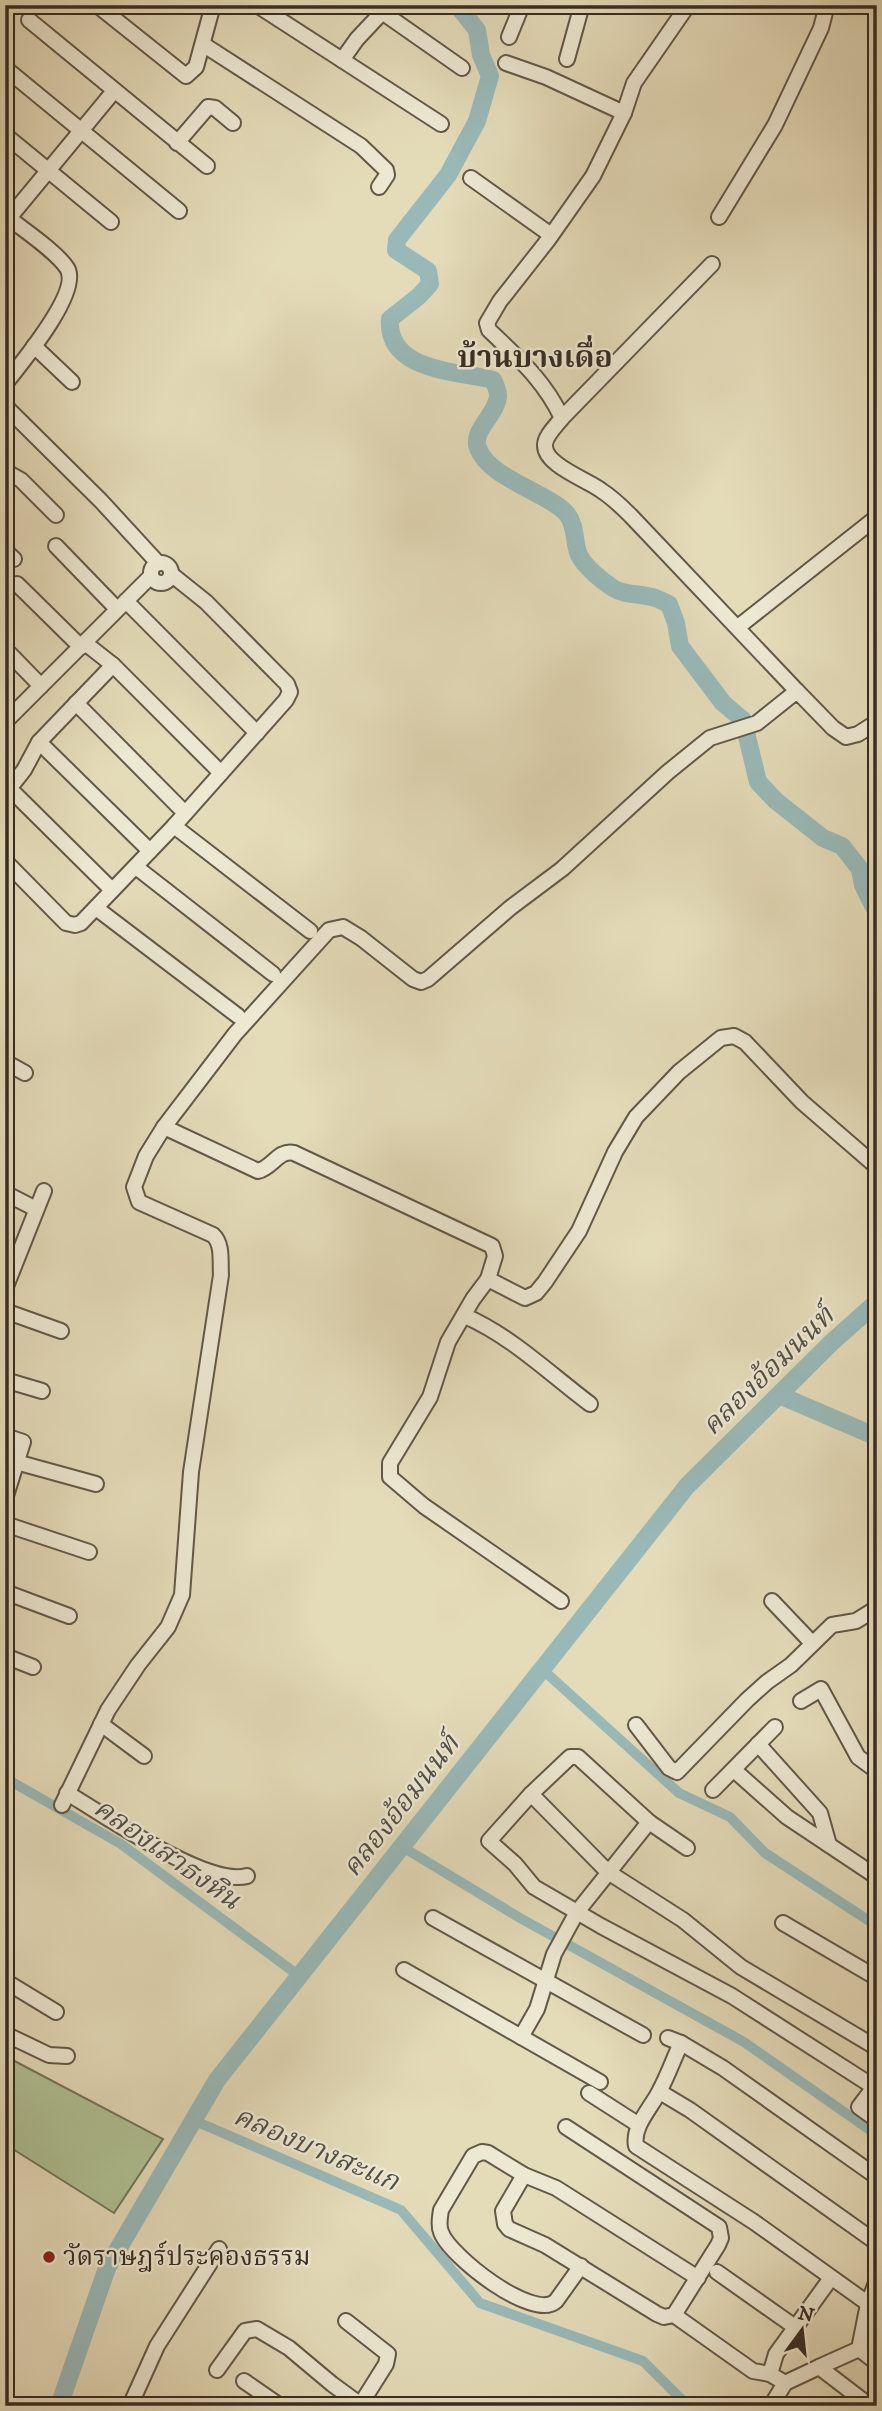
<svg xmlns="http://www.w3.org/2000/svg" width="882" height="2411" font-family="'IM FELL DW Pica','Noto Serif Thai',serif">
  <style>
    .green { fill: #afc194; stroke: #73765c; stroke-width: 2 }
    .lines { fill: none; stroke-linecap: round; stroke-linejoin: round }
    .canal { stroke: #99b9b8; stroke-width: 10 }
    .river { stroke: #99b9b8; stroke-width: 18 }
    .minor-casing { stroke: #625848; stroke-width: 18 }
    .minor { stroke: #ede8d2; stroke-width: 14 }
    .poi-dot { fill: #8f2418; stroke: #ede8d2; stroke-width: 2.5 }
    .labels { text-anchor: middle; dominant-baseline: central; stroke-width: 5; stroke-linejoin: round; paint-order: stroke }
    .poi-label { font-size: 26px; fill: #372c23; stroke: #ede8d2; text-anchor: start }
    .water-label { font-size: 28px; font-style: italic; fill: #504f48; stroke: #ede8d2 }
    .quarter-label { font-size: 30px; font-weight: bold; fill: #372c23; stroke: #ede8d2 }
  </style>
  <rect width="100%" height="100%" fill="#e4dbb9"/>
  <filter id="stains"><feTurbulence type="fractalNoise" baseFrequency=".00286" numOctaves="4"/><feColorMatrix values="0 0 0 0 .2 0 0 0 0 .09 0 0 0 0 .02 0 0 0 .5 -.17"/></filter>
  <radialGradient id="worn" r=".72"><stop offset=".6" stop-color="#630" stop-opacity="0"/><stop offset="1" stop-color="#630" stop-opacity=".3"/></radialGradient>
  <!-- green -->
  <polygon class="green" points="5,2056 163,2139 114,2213 5,2144"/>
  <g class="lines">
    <!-- canal -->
    <g class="canal">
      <polyline points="542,1669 679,1793 730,1817 765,1853 877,1926"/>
      <polyline points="5,1778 121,1844 298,1975"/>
      <polyline points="401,1846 520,1918 744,2042 877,2135"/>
      <polyline points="193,2120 401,2210 480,2303 643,2361 688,2406"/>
    </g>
    <!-- river -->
    <g class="river">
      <path d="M 457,5 L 477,30 L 481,55 L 490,76 L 477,121 L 448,175 L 397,240 L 396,250 L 428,271 L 430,284 L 419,296 L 390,319 C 386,371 457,371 493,380 C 495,384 498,390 498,395 C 498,414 471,430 478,448 C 489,479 548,492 567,514 C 577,527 573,541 579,555 C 585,567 602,581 613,588 C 626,596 641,593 655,598 C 659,599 664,602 669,604 L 676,623 L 680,646 L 723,703 L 743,720 L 758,782 L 776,801 L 823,838 L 842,846 L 860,869 L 863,885 L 877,913"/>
      <polyline points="779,1395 877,1437"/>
      <polyline points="59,2406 107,2268 217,2080 687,1486 831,1343 877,1302"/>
    </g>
    <defs>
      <g id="minor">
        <polyline points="97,5 186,76 196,67 213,5"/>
        <polyline points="257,5 441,124"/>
        <polyline points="372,5 462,68"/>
        <polyline points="29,20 207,166"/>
        <polyline points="509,37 522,5"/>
        <polyline points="204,45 361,146 386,170 387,175 379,187"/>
        <polyline points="567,59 580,12 572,5"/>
        <polyline points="342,60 357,39 388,6"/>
        <polyline points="506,63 546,77 624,113"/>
        <polyline points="5,68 179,211"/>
        <polyline points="5,135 111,222"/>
        <polyline points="177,143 208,107 215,108 233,123"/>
        <polyline points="471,178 551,235"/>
        <path d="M 5,215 C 22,229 56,251 67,268 C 82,291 20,365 5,384"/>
        <polyline points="719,217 775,125 821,28 827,5"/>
        <polyline points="9,218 114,91"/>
        <path d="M 712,264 L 562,418 C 556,426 545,436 545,445 C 544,465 588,480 602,491 C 613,498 622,507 631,516 L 797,691"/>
        <polyline points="34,346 72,382"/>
        <polyline points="5,406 101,501 158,563"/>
        <path d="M 562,418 C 544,380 519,359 489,330 L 487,323 L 500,301 L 548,240 L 593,176 L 624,113 L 634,83 L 688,5"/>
        <polyline points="5,471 21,480 56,515"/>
        <polyline points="56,546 117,609"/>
        <polyline points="5,551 14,559"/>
        <circle cx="161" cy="573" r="10"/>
        <polyline points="17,584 81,647"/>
        <polyline points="126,601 257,733"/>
        <polyline points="738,627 877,517"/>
        <polyline points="5,649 41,686"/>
        <polyline points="113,665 221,773"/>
        <polyline points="76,703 185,813"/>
        <polyline points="5,722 151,576"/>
        <polyline points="39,742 150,851"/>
        <polyline points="10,789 112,890"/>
        <polyline points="5,794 24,770 39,742 113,665 85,643"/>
        <polyline points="174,826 310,931"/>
        <polyline points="5,861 66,923 75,925 81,923 174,826 286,700 290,692 287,684 206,602 171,574"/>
        <polyline points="136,867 273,974"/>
        <polyline points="96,908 238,1016"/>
        <polyline points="5,1062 25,1073"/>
        <path d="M 164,1127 L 258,1171 C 272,1168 279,1149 294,1153 L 492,1246 L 495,1256 L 488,1279 L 473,1299 L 448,1342 L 430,1397 L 390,1463 L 390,1477 L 424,1506 L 561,1601"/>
        <polyline points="5,1193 36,1209"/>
        <polyline points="488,1279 525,1298 536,1293 545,1282 579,1231 615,1152 636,1117 679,1072 721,1038 734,1036 745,1042 802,1102 877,1167"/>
        <polyline points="5,1289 44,1191"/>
        <polyline points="5,1311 61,1331"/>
        <path d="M 465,1316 C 511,1336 550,1374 590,1404"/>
        <polyline points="5,1380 42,1391"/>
        <polyline points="5,1436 23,1442 5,1499"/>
        <polyline points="16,1462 96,1484"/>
        <polyline points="5,1524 89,1552"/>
        <polyline points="5,1592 69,1616"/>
        <polyline points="772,1601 812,1643"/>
        <polyline points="5,1656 33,1667"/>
        <polyline points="801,1701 821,1689 858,1757 877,1771"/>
        <polyline points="101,1724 144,1756"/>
        <polyline points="636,1725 669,1768 677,1772 747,1700 767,1682 791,1665 832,1625 856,1621 877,1608"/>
        <polyline points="758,1744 820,1813 829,1845"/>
        <polyline points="734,1770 787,1817 877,1877"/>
        <polyline points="713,1790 775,1727"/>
        <path d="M 67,1793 C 105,1815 206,1887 247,1876"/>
        <polyline points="531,1794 608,1872 683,1920 741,1967 877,2048"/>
        <path d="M 62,1805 L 108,1710 L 138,1665 L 168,1627 L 182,1595 L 191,1472 L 221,1275 C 220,1262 223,1244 213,1235 L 139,1202 L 134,1187 L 146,1156 L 164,1127 L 235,1034 L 329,930 L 343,927 L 361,938 L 413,979 L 421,982 L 428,979 L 510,908 L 562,869 L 668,772 L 710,738 L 757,723 L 797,691 L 833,728 L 846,737 L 858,734 L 877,722"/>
        <polyline points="687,1848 649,1822 578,1757 570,1757 531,1794 489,1841 515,1864 534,1887 601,1926 732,1996 874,2087"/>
        <polyline points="433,1918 643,2035"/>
        <polyline points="783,1923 877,1978"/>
        <polyline points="404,1970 600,2082"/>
        <polyline points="5,1981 56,2012"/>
        <polyline points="5,2034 49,2055 67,2056"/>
        <polyline points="521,2037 537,2009 554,1954 577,1912 649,1822"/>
        <polyline points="668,2038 681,2043 723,2068 877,2177"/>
        <path d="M 681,2043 C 674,2058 668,2075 660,2090 C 652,2107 632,2126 636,2146 L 754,2222 L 877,2310"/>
        <polyline points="877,2083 859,2107 877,2120"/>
        <polyline points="660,2092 690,2110 877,2243"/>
        <polyline points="589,2093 639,2125"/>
        <polyline points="566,2127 719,2227 721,2238 718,2245 674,2315"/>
        <polyline points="524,2175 503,2211 505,2224 509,2229 545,2245 657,2314 664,2317 674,2315 753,2371 770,2374"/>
        <path d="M 581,2266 L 556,2301 C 534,2322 449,2256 441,2232 C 438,2225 440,2217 441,2210 L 473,2156 L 482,2152 L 488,2153 L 524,2175 L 556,2188 L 698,2278"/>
        <polyline points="717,2272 795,2327"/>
        <polyline points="346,2321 388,2354 386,2364 364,2399"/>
        <polyline points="859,2349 877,2363"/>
        <polyline points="819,2367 859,2349 868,2304 877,2280"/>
        <polyline points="217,2370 245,2331 257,2329 289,2348 332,2384 362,2406"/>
        <polyline points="244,2381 280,2406"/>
        <polyline points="785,2383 770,2374 776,2354 831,2278"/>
        <polyline points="130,2406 157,2346 219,2249"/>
        <polyline points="771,2406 785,2383 819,2367 870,2406"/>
      </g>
    </defs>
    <!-- minor casing -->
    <use href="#minor" class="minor-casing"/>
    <!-- minor -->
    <use href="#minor" class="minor"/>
  </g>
  <!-- markers -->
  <circle class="poi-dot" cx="49" cy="2257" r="7"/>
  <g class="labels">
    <!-- poi labels -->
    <g class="poi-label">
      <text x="63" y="2257">วัดราษฎร์ประคองธรรม</text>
    </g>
    <!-- water labels -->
    <g class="water-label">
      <text transform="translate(768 1371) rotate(-44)">คลองอ้อมนนท์</text>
      <text transform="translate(401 1806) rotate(-52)">คลองอ้อมนนท์</text>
      <text transform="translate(167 1854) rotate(35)">คลองเสาธงหิน</text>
      <text transform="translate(316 2149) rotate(23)">คลองบางสะแก</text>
    </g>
    <!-- quarter labels -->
    <g class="quarter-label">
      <text x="535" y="358">บ้านบางเดื่อ</text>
    </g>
  </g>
  <!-- margin -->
  <rect width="882" height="2411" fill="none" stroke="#e4dbb9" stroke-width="28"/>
  <rect x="7" y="7" width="868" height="2397" fill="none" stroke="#372c23" stroke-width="3.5"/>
  <rect x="14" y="14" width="854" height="2383" fill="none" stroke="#372c23" stroke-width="2"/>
  <!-- north arrow -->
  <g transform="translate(802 2330) rotate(15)" stroke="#ede8d2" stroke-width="5" paint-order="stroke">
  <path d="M0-5L12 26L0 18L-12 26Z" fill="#372c23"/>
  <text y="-10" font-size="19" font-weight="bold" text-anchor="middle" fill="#372c23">N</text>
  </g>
  <rect width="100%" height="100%" filter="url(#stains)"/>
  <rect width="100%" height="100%" fill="url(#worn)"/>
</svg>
